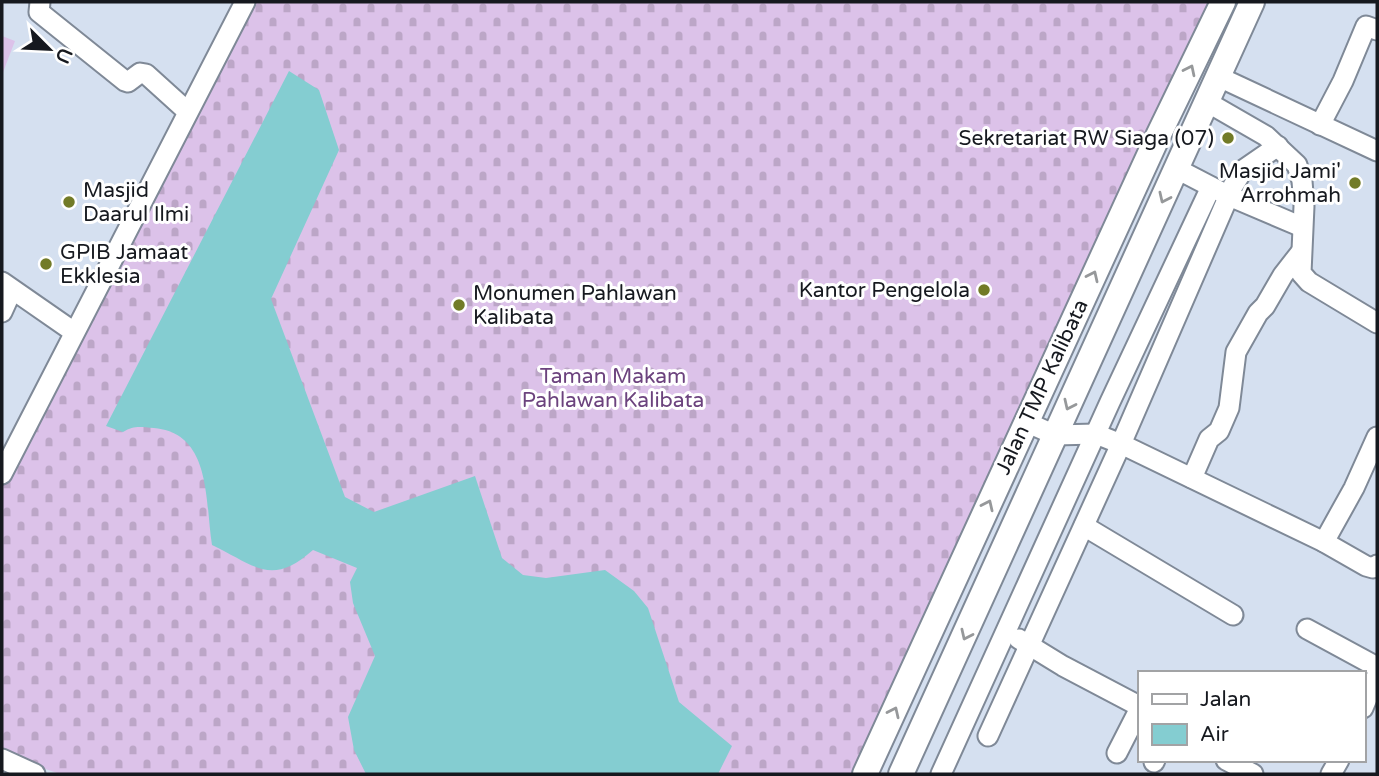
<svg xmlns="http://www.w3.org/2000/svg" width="1379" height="776" font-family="'Varela Round',sans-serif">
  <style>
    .grass { fill: #dcc2e9 }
    .cemetery { fill: url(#cemetery-stones) }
    .water { fill: #84cdd1 }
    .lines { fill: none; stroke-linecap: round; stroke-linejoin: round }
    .minor-casing { stroke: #7f8997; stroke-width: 23 }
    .major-casing { stroke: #7f8997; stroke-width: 28 }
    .minor { stroke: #fff; stroke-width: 19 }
    .major { stroke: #fff; stroke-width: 24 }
    .oneway { stroke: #96989a }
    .poi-dot { fill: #727b27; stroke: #fff; stroke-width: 2.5 }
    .labels { text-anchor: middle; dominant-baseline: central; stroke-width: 6; stroke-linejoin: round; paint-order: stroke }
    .poi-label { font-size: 21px; fill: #16191f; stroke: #fff; text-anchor: end }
    .park-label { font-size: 21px; fill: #6c437e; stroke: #fff }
    .street-label { font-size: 21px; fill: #16191f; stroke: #fff }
  </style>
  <defs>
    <pattern id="cemetery-stones" width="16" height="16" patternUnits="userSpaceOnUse" patternTransform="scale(1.75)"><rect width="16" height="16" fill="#dcc2e9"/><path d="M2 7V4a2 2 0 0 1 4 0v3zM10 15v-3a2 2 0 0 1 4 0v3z" fill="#bca6c7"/></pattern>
  </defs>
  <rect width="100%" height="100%" fill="#d5e0f0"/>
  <!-- grass -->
  <polygon class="grass" points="2,36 15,41 2,75"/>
  <!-- cemetery -->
  <polygon class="cemetery" points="245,2 1223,2 865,774 60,774 2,754 2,477"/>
  <!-- water -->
  <path class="water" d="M 289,71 L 319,90 L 339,150 L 271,299 L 345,497 L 374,512 L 475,476 L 502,558 L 523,575 L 546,578 L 605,570 L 634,591 L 648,608 L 679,702 L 732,746 L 718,774 L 366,774 L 354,750 L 348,717 L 375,656 L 353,603 L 350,582 L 357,568 L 313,550 C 271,587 256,566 212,545 C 205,502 212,433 154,428 C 141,427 134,425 123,432 L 106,426 Z"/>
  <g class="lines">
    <defs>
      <g id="minor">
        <polyline points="40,2 39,12 125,81 128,82 140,73 146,74 188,112"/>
        <polyline points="1219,77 1377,151"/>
        <polyline points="1207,102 1266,136 1297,165 1302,181 1304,206 1301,273 1309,282 1377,323"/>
        <polyline points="1320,125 1343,81 1366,26 1377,30"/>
        <polyline points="1177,169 1229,196 1302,227"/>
        <polyline points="2,282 74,332"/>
        <polyline points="2,312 12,290"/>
        <polyline points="1026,422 1055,435 1096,434 1121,444 1324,542 1366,566 1373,568 1377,565"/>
        <polyline points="2,474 245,2"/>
        <polyline points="1192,478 1209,439 1219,431 1229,408 1236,352 1258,313 1265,306 1283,275 1301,252"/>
        <polyline points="1084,526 1233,615"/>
        <polyline points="1324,542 1354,488 1377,437"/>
        <polyline points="1307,629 1377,667"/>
        <polyline points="1019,639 1063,666 1139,706"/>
        <polyline points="1363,708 1377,675"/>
        <polyline points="988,736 1121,444 1233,186 1243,170 1278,146"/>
        <polyline points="1117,753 1139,710"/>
        <polyline points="2,759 35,774"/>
        <polyline points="1226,760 1253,774"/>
        <polyline points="1154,762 1155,760"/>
        <polyline points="941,774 1110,402 1211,187"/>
        <polyline points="1331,774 1339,760"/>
      </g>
      <g id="major">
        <polyline points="865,774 1158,136 1223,2"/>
        <polyline points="901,774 1252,2"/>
      </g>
    </defs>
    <!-- minor casing -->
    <use href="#minor" class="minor-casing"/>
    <!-- major casing -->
    <use href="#major" class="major-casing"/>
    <!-- minor -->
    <use href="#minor" class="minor"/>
    <!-- major -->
    <use href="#major" class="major"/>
  </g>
  <!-- one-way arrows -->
  <defs><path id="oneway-chevron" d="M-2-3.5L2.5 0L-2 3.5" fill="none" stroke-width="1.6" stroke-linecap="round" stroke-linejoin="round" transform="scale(1.75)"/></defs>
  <g class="oneway">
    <use href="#oneway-chevron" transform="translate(1190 70) rotate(-64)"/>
    <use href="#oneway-chevron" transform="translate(1164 198) rotate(115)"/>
    <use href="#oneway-chevron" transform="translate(1093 276) rotate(-65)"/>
    <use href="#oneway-chevron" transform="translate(1069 405) rotate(115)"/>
    <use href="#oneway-chevron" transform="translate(988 505) rotate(-65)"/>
    <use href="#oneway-chevron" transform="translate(966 635) rotate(115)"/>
    <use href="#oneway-chevron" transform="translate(894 712) rotate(-65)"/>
  </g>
  <!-- markers -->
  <g class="poi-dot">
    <circle cx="1228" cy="138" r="7"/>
    <circle cx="1355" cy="183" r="7"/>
    <circle cx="69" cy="202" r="7"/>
    <circle cx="46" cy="264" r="7"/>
    <circle cx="984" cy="290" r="7"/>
    <circle cx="459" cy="305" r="7"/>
  </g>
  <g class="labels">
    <!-- poi labels -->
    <g class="poi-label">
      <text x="1214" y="138">Sekretariat RW Siaga (07)</text>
      <text x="1341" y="171">Masjid Jami'<tspan x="1341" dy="24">Arrohmah</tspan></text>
      <text x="83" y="190" text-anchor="start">Masjid<tspan x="83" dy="24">Daarul Ilmi</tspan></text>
      <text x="60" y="252" text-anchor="start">GPIB Jamaat<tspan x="60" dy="24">Ekklesia</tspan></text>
      <text x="970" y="290">Kantor Pengelola</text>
      <text x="473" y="293" text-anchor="start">Monumen Pahlawan<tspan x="473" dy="24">Kalibata</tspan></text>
    </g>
    <!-- park labels -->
    <g class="park-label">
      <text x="613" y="376">Taman Makam<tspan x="613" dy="24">Pahlawan Kalibata</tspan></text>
    </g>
    <!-- street labels -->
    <g class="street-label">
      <text transform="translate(1042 387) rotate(-65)">Jalan TMP Kalibata</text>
    </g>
  </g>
  <!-- border -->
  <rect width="1379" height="776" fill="none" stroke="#16191f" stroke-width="7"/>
  <!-- legend -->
  <rect x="1138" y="671" width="228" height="91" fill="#ffffff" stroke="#a2a3a5" stroke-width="2"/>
  <rect x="1152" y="694" width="35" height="10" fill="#ffffff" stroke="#a2a3a5" stroke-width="2"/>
  <text x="1200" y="706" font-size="21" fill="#16191f">Jalan</text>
  <rect x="1152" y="724" width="35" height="21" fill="#84cdd1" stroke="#a2a3a5" stroke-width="2"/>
  <text x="1200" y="741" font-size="21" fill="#16191f">Air</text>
  <!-- north arrow -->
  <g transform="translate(49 49) rotate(114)" stroke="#ffffff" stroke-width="5" paint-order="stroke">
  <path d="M0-5L12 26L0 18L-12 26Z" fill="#16191f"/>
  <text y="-10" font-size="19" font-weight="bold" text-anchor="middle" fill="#16191f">U</text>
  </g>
</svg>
